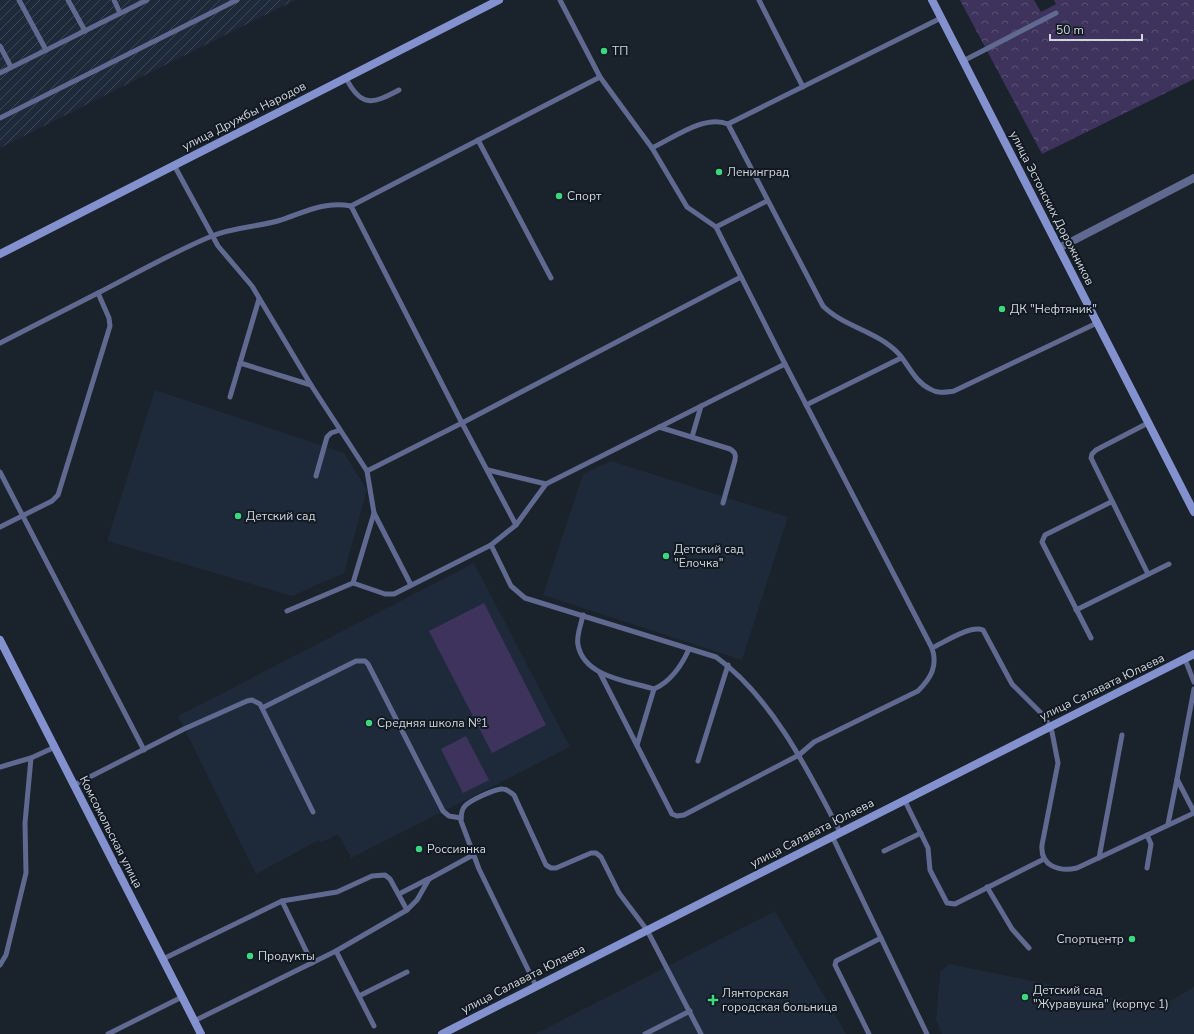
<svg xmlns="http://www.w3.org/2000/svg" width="1194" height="1034" viewBox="0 0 1194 1034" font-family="'Nunito Sans',sans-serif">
  <defs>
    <pattern id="industrial-furrows" width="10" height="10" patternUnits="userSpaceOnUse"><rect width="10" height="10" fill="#1e2a39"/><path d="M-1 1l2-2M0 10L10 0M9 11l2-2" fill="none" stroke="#3e4855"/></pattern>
    <pattern id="forest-crowns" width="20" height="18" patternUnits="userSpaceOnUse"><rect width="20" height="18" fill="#3e335d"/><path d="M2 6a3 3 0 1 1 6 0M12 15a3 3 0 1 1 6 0" fill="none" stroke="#595074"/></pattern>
  </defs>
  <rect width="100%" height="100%" fill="#1a222c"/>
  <g fill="#1e2a39">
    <path d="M155,390L344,453L367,490L344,573L292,596L107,541Z"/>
    <path d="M611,461L788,517L742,660L543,595L583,474Z"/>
    <path d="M474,563L570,747L351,858L338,834L321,843L319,840L256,874L178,716Z"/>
    <path d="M775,911L846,1034H535Z"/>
    <path d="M949,964L1160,1007L1194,987V1034H942L936,1020L940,972Z"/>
  </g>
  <path fill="url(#industrial-furrows)" d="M0,0H295L0,148Z"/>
  <path fill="url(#forest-crowns)" d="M960,0H1034L1041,12L1056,4L1054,0H1194V79L1042,154Z"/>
  <g fill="#3e335d">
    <path d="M484,603L546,725L492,753L429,631Z"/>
    <path d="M466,736L489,780L463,793L441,749Z"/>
  </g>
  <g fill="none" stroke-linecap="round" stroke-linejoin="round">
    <g stroke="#60698f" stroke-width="5">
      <path d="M19,0L46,50"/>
      <path d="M68,0L85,31"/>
      <path d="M114,0L120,13"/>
      <path d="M759,0L803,87"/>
      <path d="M0,46L11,67"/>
      <path d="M963,61L1056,13"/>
      <path d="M0,73L147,0"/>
      <path d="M600,77L652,148C673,138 705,114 728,124L823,306C844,327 877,331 898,353C909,365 914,381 930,389C938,394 946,392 954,391L1097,323"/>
      <path d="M346,78C361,108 373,104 399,90"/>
      <path d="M0,118L237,0"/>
      <path d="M728,124L941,18"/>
      <path d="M478,140L551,278"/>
      <path d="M174,165L218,246L252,286L311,385L367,471L462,423L351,206L600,77L560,0"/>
      <path d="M716,227L767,201"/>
      <path d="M0,343L98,293"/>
      <path d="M240,363L311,385"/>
      <path d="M230,397L259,299"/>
      <path d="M806,405L901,358"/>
      <path d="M659,427L730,449C735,452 736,454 735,460L723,503"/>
      <path d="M692,437L701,406"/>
      <path d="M488,470L546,484"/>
      <path d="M367,471L374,513L411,585"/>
      <path d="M0,472L144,750"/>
      <path d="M316,476L327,437L331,433L340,430"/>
      <path d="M516,525L462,423L741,277"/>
      <path d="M0,527L52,501L58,495L110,326L109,318L98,293C135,274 173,252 212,236C234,227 258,227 281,220C305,212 324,201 351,206"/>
      <path d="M491,545L511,586L525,598L716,657C772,697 809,772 840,832"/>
      <path d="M1148,574L1091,458L1092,454L1096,450L1148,423"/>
      <path d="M353,583L385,594H394L491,545L516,525L546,484L785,364"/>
      <path d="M1076,610L1169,564"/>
      <path d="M287,611L353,583L374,513"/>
      <path d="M583,615C581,625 576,636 578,645C584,677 628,681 654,689"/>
      <path d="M1091,638L1042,542L1045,535L1111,502"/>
      <path d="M932,648C945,642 970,625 983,630L1012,684L1045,717L1052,732L1058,763L1042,845C1040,866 1059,872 1077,868L1194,813"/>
      <path d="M1185,659L1194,682"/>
      <path d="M600,673L672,814L677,816L684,815L799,755L814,742L918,691C931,678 938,666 932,648L785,364L716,227L687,207L652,148"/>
      <path d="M1194,689L1177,779L1194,812"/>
      <path d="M262,708L356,661H365L368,664L443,811L449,816L461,818"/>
      <path d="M637,745L654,689C670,682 682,665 689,649"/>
      <path d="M698,761L728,665"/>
      <path d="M0,767L31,758L55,747"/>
      <path d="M74,785L184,729L247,701L252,700L260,704L313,812"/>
      <path d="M904,799L928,848L930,870L947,903L955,904L1044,859"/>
      <path d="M1168,824L1177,779"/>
      <path d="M832,836L927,1034"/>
      <path d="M884,851L921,833"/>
      <path d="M1099,858L1122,735"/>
      <path d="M1147,868L1151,844L1147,835"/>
      <path d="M987,887L1012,929L1029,948"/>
      <path d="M399,894L428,879"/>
      <path d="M282,901L337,892L372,876L385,875L390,879L407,910"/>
      <path d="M336,951L374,1026"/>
      <path d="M163,959L282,901L312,963"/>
      <path d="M0,965L6,955L26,873L25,823L31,758"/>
      <path d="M536,986L479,869L461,821C461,816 461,810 465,806C469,801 496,788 503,789C507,789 510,792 514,795L546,865L551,868H556L591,853H596L601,857L619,893L647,930L701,1034"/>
      <path d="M359,996L407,972"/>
      <path d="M194,1021L336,951L407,910L417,900L429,879L473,855"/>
      <path d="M108,1034L182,997"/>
      <path d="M645,1034L690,1011"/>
      <path d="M869,1034L835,965L836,961L881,938"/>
    </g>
    <path stroke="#60698f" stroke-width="8" d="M1059,248L1194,178"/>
    <g stroke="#8391cf" stroke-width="8">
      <path d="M932,0L1194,512"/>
      <path d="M0,254L499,0"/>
      <path d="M0,640L201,1034"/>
      <path d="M442,1034L1194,654"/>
    </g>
  </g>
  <g fill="#3dd77e" stroke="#111922" stroke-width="1.5">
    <circle cx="604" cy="51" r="4"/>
    <circle cx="719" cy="172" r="4"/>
    <circle cx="559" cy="196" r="4"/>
    <circle cx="1002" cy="309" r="4"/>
    <circle cx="238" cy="516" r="4"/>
    <circle cx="666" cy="556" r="4"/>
    <circle cx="369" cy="723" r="4"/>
    <circle cx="419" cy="849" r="4"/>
    <circle cx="1132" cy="939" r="4"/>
    <circle cx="250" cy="956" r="4"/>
    <circle cx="1025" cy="997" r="4"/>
    <path d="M711 994h4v4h4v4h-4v4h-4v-4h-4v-4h4z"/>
  </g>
  <g text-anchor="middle" stroke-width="4" stroke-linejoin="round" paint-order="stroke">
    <g font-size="12" fill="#d1d6dd" stroke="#111922" text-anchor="start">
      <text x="612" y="55">ТП</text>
      <text x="727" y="176">Ленинград</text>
      <text x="567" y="200">Спорт</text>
      <text x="1010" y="313">ДК "Нефтяник"</text>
      <text x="246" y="520">Детский сад</text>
      <text x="674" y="553">Детский сад<tspan x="674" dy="14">"Елочка"</tspan></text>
      <text x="377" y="727">Средняя школа №1</text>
      <text x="427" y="853">Россиянка</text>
      <text x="1124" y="943" text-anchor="end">Спортцентр</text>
      <text x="258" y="960">Продукты</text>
      <text x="1033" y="994">Детский сад<tspan x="1033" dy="14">"Журавушка" (корпус 1)</tspan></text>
      <text x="722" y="997">Лянторская<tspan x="722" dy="14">городская больница</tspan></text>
    </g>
    <g font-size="12" fill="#d1d6dd" stroke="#111922">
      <text transform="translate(244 116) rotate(-27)" y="4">улица Дружбы Народов</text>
      <text transform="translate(1052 208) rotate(63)" y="4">улица Эстонских Дорожников</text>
      <text transform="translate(1102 687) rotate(-26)" y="4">улица Салавата Юлаева</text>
      <text transform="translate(111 832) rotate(63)" y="4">Комсомольская улица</text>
      <text transform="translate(812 833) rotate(-27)" y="4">улица Салавата Юлаева</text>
      <text transform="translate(523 979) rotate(-27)" y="4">улица Салавата Юлаева</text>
    </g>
  </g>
  <path d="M1050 34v6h92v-6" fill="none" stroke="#d1d6dd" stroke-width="2"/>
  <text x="1056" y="34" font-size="12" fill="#d1d6dd" stroke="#111922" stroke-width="3" paint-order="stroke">50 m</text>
</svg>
